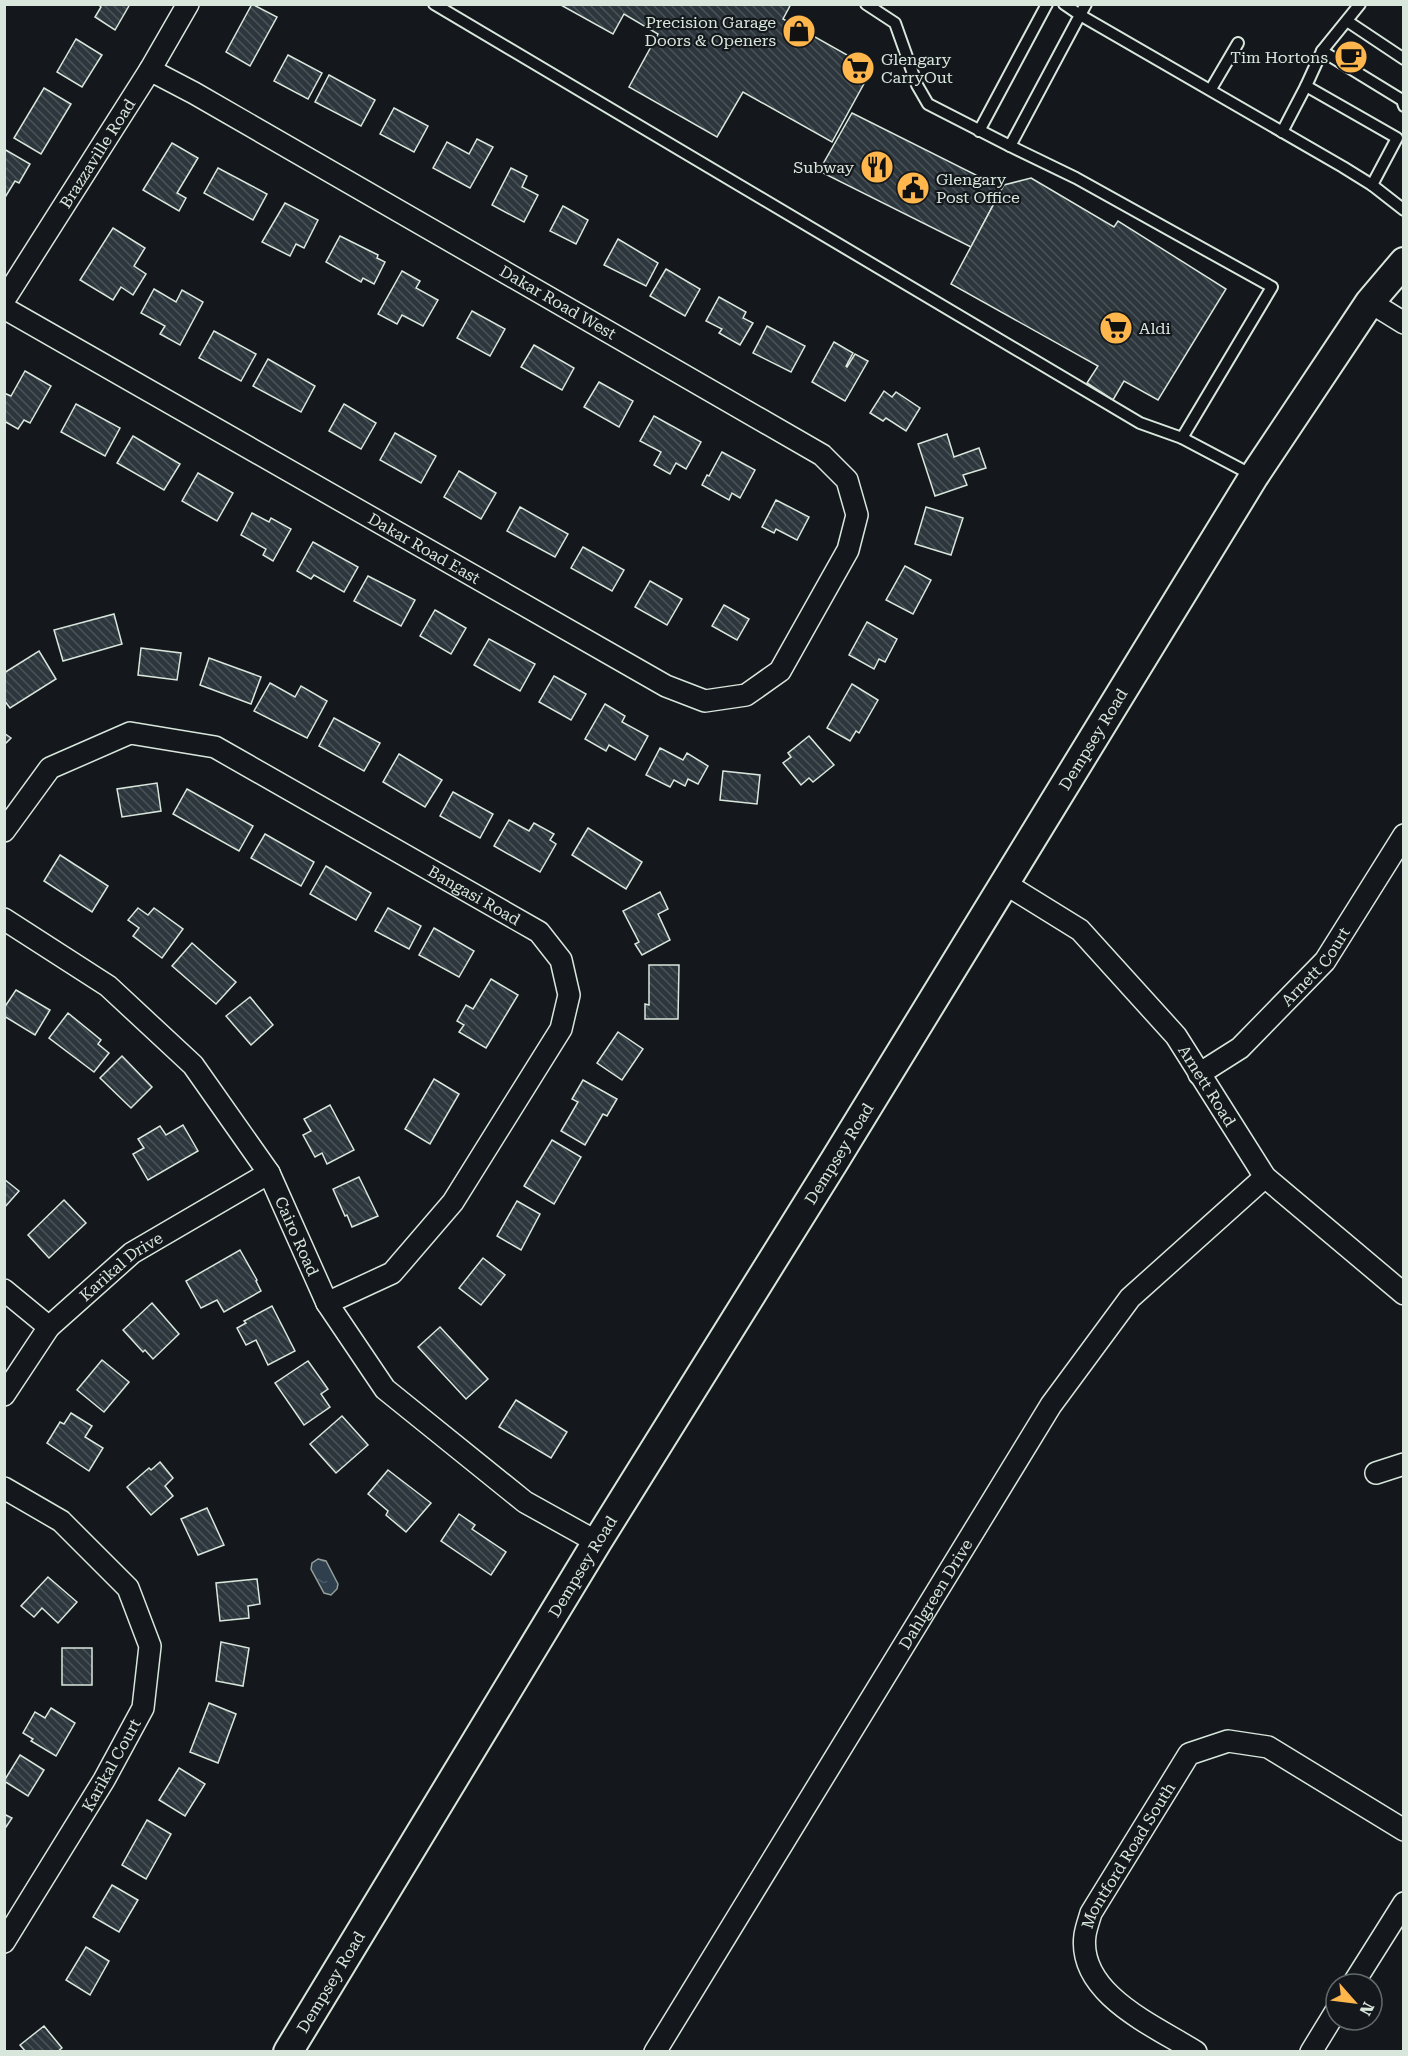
<svg xmlns="http://www.w3.org/2000/svg" width="1408" height="2056" viewBox="0 0 1408 2056" font-family="'Roboto Serif',serif">
  <defs>
    <pattern id="water-ripples" width="26" height="14" patternUnits="userSpaceOnUse" patternTransform="scale(1.5)"><rect width="26" height="14" fill="#2f3f4d"/><path d="M2 4q2-2 4 0t4 0M15 11q2-2 4 0t4 0" fill="none" stroke="#4c5b66"/></pattern>
    <pattern id="building-back-hatch" width="6" height="6" patternUnits="userSpaceOnUse" patternTransform="scale(1.5)"><rect width="6" height="6" fill="#2c363c"/><path d="M-1 5l2 2M0 0l6 6M5-1l2 2" fill="none" stroke="#4a5358"/></pattern>
  </defs>
  <rect width="100%" height="100%" fill="#14181c"/>
  <path fill="url(#water-ripples)" stroke="#939e99" stroke-width="1.5" d="M318,1559L326,1561L338,1584L337,1589L331,1595L324,1593L311,1569L312,1563Z"/>
  <g fill="url(#building-back-hatch)" stroke="#d8e6dc" stroke-width="1.5">
    <path d="M98,4H130L115,30L95,17L101,7Z"/>
    <path d="M252,4L277,17L250,66L226,52Z"/>
    <path d="M559,4H791L783,19L872,69L832,142L743,92L717,137L629,87L658,34L624,14L613,34Z"/>
    <path d="M76,39L102,55L82,87L57,72Z"/>
    <path d="M288,55L322,73L308,99L274,81Z"/>
    <path d="M329,75L375,100L361,126L315,102Z"/>
    <path d="M44,88L71,104L41,154L14,138Z"/>
    <path d="M394,108L428,126L414,152L380,134Z"/>
    <path d="M852,113L1002,188L971,247L819,171Z"/>
    <path d="M477,139L493,147L470,188L433,168L447,142L469,154Z"/>
    <path d="M172,143L198,158L177,193L186,198L179,211L143,190Z"/>
    <path d="M4,149L30,164L19,183L15,181L4,199Z"/>
    <path d="M218,168L267,194L253,220L204,193Z"/>
    <path d="M511,168L527,176L522,187L538,195L524,222L492,205Z"/>
    <path d="M1031,178L1114,227L1118,221L1226,289L1158,400L1124,381L1113,400L1087,383L1098,366L951,284L1004,185Z"/>
    <path d="M285,203L318,220L304,248L296,244L290,256L262,242Z"/>
    <path d="M563,206L588,220L576,244L550,231Z"/>
    <path d="M113,228L145,248L134,266L146,274L133,295L121,287L113,300L80,280Z"/>
    <path d="M340,236L378,255L377,258L385,262L374,284L363,278L361,282L326,262Z"/>
    <path d="M618,239L658,263L646,286L604,265Z"/>
    <path d="M666,269L700,289L685,316L650,296Z"/>
    <path d="M402,271L420,281L416,288L438,300L423,326L402,315L397,324L378,314Z"/>
    <path d="M154,289L176,302L182,290L203,302L180,345L160,334L165,326L141,313Z"/>
    <path d="M719,297L746,312L743,318L753,323L740,345L719,333L722,329L706,321Z"/>
    <path d="M472,311L505,329L490,356L457,338Z"/>
    <path d="M767,326L805,346L791,372L753,353Z"/>
    <path d="M214,331L256,354L241,381L199,358Z"/>
    <path d="M834,342L853,353L846,366L847,367L855,354L868,361L845,401L812,382Z"/>
    <path d="M534,345L574,368L562,390L521,367Z"/>
    <path d="M268,359L315,386L301,412L253,386Z"/>
    <path d="M25,371L51,386L30,423L24,420L18,429L4,421V393L11,396Z"/>
    <path d="M599,382L633,401L619,427L584,407Z"/>
    <path d="M884,391L892,397L896,392L920,408L906,431L886,418L883,421L870,413Z"/>
    <path d="M76,404L120,428L105,456L61,432Z"/>
    <path d="M344,404L376,423L361,449L329,431Z"/>
    <path d="M654,416L701,442L686,469L676,463L670,474L654,465L661,452L640,441Z"/>
    <path d="M395,433L436,456L421,483L380,460Z"/>
    <path d="M947,434L954,457L979,448L986,468L963,475L967,485L935,496L918,444Z"/>
    <path d="M133,436L180,464L164,490L117,463Z"/>
    <path d="M722,452L755,470L740,498L732,493L729,500L702,485L707,475L709,476Z"/>
    <path d="M459,471L496,493L481,519L444,497Z"/>
    <path d="M198,473L233,493L217,521L182,501Z"/>
    <path d="M776,500L809,517L797,540L776,529L774,533L762,527Z"/>
    <path d="M520,507L568,534L555,557L507,531Z"/>
    <path d="M926,507L963,518L951,555L915,544Z"/>
    <path d="M252,513L269,522L271,518L291,529L273,561L263,555L266,549L241,535Z"/>
    <path d="M313,542L358,567L344,592L314,575L311,579L297,571Z"/>
    <path d="M583,547L624,570L612,591L571,568Z"/>
    <path d="M905,566L931,580L913,614L886,600Z"/>
    <path d="M368,576L415,600L401,626L354,601Z"/>
    <path d="M650,581L682,599L667,625L635,607Z"/>
    <path d="M724,605L749,619L737,640L712,626Z"/>
    <path d="M435,610L466,628L451,654L420,636Z"/>
    <path d="M114,614L122,644L63,661L54,630Z"/>
    <path d="M867,622L897,639L885,662L879,659L874,669L849,655Z"/>
    <path d="M489,639L535,664L520,691L474,665Z"/>
    <path d="M141,648L181,653L177,680L138,675Z"/>
    <path d="M39,651L56,679L10,708L4,700V673Z"/>
    <path d="M209,658L261,677L251,704L200,685Z"/>
    <path d="M554,676L586,694L571,720L539,702Z"/>
    <path d="M270,683L295,697L301,686L327,701L307,738L254,711Z"/>
    <path d="M852,684L878,700L859,733L856,731L850,741L827,728Z"/>
    <path d="M605,704L625,716L622,722L648,736L635,760L609,745L606,751L585,739Z"/>
    <path d="M334,718L380,743L364,771L319,746Z"/>
    <path d="M4,733L11,738L4,745Z"/>
    <path d="M809,736L834,765L813,782L809,778L801,785L783,763L791,757L788,753Z"/>
    <path d="M660,748L683,760L687,753L708,766L698,784L688,779L685,786L674,780L670,787L646,775Z"/>
    <path d="M399,754L442,780L425,807L383,782Z"/>
    <path d="M723,771L760,775L757,804L720,800Z"/>
    <path d="M157,783L161,811L122,817L117,789Z"/>
    <path d="M187,789L253,826L239,851L173,814Z"/>
    <path d="M453,792L493,814L480,838L440,816Z"/>
    <path d="M509,820L529,831L534,823L554,834L550,840L556,844L540,872L494,846Z"/>
    <path d="M588,828L642,862L626,889L572,855Z"/>
    <path d="M265,834L314,862L301,886L251,858Z"/>
    <path d="M60,855L108,886L92,912L44,881Z"/>
    <path d="M326,866L371,893L356,920L310,894Z"/>
    <path d="M660,892L668,909L658,914L670,940L642,955L635,944L639,942L623,911Z"/>
    <path d="M138,908L148,915L154,908L183,929L162,958L133,936L139,928L128,920Z"/>
    <path d="M388,908L421,926L409,949L375,931Z"/>
    <path d="M434,928L474,951L459,977L419,955Z"/>
    <path d="M192,943L236,982L216,1004L172,966Z"/>
    <path d="M649,965H679L678,1019H645V1004L649,1005Z"/>
    <path d="M491,979L518,995L486,1048L459,1032L464,1025L457,1021L466,1005L473,1009Z"/>
    <path d="M16,990L50,1010L35,1035L4,1016V1008Z"/>
    <path d="M250,997L273,1025L251,1045L226,1016Z"/>
    <path d="M68,1013L101,1040L98,1044L109,1053L94,1072L49,1038Z"/>
    <path d="M618,1032L643,1049L622,1080L597,1063Z"/>
    <path d="M122,1056L152,1087L131,1108L100,1078Z"/>
    <path d="M434,1079L459,1094L430,1144L405,1129Z"/>
    <path d="M583,1080L617,1099L607,1116L603,1114L585,1145L561,1131L578,1102L572,1099Z"/>
    <path d="M330,1105L354,1150L327,1164L322,1153L315,1157L303,1135L311,1131L304,1119Z"/>
    <path d="M183,1125L198,1151L148,1180L133,1154L144,1148L138,1139L160,1126L166,1135Z"/>
    <path d="M552,1140L581,1157L554,1204L524,1186Z"/>
    <path d="M359,1177L378,1216L352,1227L347,1215L345,1216L333,1189Z"/>
    <path d="M4,1179L19,1191L4,1208Z"/>
    <path d="M64,1200L86,1223L49,1258L28,1235Z"/>
    <path d="M517,1201L540,1214L521,1250L497,1236Z"/>
    <path d="M240,1250L257,1280L256,1281L261,1291L224,1312L217,1300L201,1308L186,1281Z"/>
    <path d="M483,1258L505,1275L481,1305L459,1288Z"/>
    <path d="M152,1303L179,1334L153,1359L145,1350L143,1352L123,1330Z"/>
    <path d="M272,1306L295,1351L268,1365L256,1340L246,1345L237,1328L246,1323L244,1321Z"/>
    <path d="M440,1327L488,1379L466,1399L418,1347Z"/>
    <path d="M102,1360L129,1382L104,1412L77,1390Z"/>
    <path d="M308,1361L328,1389L321,1394L330,1407L304,1425L275,1383Z"/>
    <path d="M516,1400L567,1432L551,1458L499,1427Z"/>
    <path d="M71,1413L92,1426L85,1437L103,1448L89,1471L47,1443L60,1422L64,1424Z"/>
    <path d="M342,1416L368,1445L336,1473L310,1444Z"/>
    <path d="M160,1462L173,1478L165,1486L173,1496L151,1515L127,1487L149,1468L151,1470Z"/>
    <path d="M388,1470L431,1503L406,1532L386,1515L388,1511L368,1494Z"/>
    <path d="M207,1508L224,1545L198,1555L181,1519Z"/>
    <path d="M459,1514L475,1525L472,1529L506,1552L491,1575L441,1541Z"/>
    <path d="M48,1577L77,1602L58,1623L42,1608L34,1617L21,1606Z"/>
    <path d="M257,1579L260,1604L248,1606L249,1618L220,1621L216,1583Z"/>
    <path d="M221,1642L249,1648L243,1686L216,1681Z"/>
    <rect x="62" y="1648" width="30" height="37"/>
    <path d="M209,1703L236,1714L218,1763L190,1752Z"/>
    <path d="M51,1708L75,1723L56,1756L31,1741L33,1739L23,1733L35,1712L45,1718Z"/>
    <path d="M20,1755L44,1770L28,1796L4,1781Z"/>
    <path d="M179,1768L205,1784L185,1816L159,1800Z"/>
    <path d="M4,1814L12,1818L4,1830Z"/>
    <path d="M147,1820L171,1834L146,1879L122,1865Z"/>
    <path d="M112,1885L138,1900L119,1932L93,1917Z"/>
    <path d="M86,1947L109,1961L90,1995L66,1980Z"/>
    <path d="M44,2026L62,2048L57,2052H26L20,2045Z"/>
  </g>
  <g fill="none" stroke-linecap="round" stroke-linejoin="round">
    <defs>
      <g id="lane">
        <path d="M434,4L1140,423L1182,438L1272,287L1076,178L1010,146"/>
        <path d="M866,4L895,23L917,85L928,104L1010,146L1080,15L1064,4"/>
        <path d="M1086,4L1080,15L1343,167L1372,185L1404,210"/>
        <path d="M1360,4L1322,51L1306,86L1397,138L1372,185"/>
        <path d="M1347,21L1404,59"/>
        <path d="M1322,51L1402,100L1404,106"/>
        <path d="M1211,89L1238,43"/>
        <path d="M979,131L1047,4"/>
        <path d="M1282,132L1306,86"/>
        <path d="M1182,438L1254,476"/>
      </g>
      <g id="street">
        <path id="s1" d="M4,300L150,70L188,4"/>
        <path d="M1370,302L1404,323"/>
        <path id="s2" d="M4,308L666,686L705,701L746,695L780,671L848,550L857,515L847,480L822,455L194,93L150,70"/>
        <path id="s3" d="M4,831L50,768L130,733L215,747L539,932L561,960L569,995L561,1029L453,1202L392,1273L327,1303"/>
        <path id="s4" d="M1004,883L1080,930L1176,1036L1265,1177L1404,1294"/>
        <path id="s5" d="M4,919L108,986L193,1065L269,1173L327,1303L385,1389L525,1502L597,1542"/>
        <path id="s6" d="M1199,1074L1240,1048L1325,961L1404,835"/>
        <path d="M4,1290L49,1327"/>
        <path id="s7" d="M4,1395L49,1327L132,1253L269,1173"/>
        <path d="M1376,1473L1404,1464"/>
        <path d="M4,1488L61,1521L128,1588L150,1646L143,1708L104,1780L4,1942"/>
        <path d="M1353,1984L1404,1903"/>
        <path id="s8" d="M655,2052L1051,1405L1130,1298L1265,1177"/>
        <path id="s9" d="M1196,2052C1155,2026 1077,1994 1085,1935C1086,1928 1089,1920 1091,1913L1189,1754L1228,1741L1268,1747L1404,1830"/>
        <path d="M1311,2052L1336,2011"/>
      </g>
      <g id="secondary">
        <path id="s10" d="M288,2052L597,1542L835,1160L1254,476L1370,302L1404,262"/>
      </g>
    </defs>
    <use href="#lane" stroke="#d8e6dc" stroke-width="14"/>
    <use href="#street" stroke="#d8e6dc" stroke-width="24"/>
    <use href="#secondary" stroke="#d8e6dc" stroke-width="32"/>
    <use href="#lane" stroke="#14181c" stroke-width="10"/>
    <use href="#street" stroke="#14181c" stroke-width="21"/>
    <use href="#secondary" stroke="#14181c" stroke-width="28"/>
  </g>
  <defs>
    <symbol id="shop-disc" viewBox="-11 -11 22 22"><circle r="9.5" fill="#ffb74d" stroke="#14181c"/><path d="M-5-2.5h2.3a2.7 3.5 0 0 1 5.4 0H5L5.5 6h-11ZM-1.5-2.5h3a1.5 2.3 0 0 0-3 0Z" fill="#111"/></symbol>
    <symbol id="cafe-disc" viewBox="-11 -11 22 22"><circle r="9.5" fill="#ffb74d" stroke="#14181c"/><path d="M-5.5-4.5H6V0H3Q3 3.5 0 3.5H-2.5Q-5.5 3.5-5.5 0ZM3-3.2v2h1.7v-2ZM-6 4.5H4V6H-6Z" fill="#111"/></symbol>
    <symbol id="supermarket-disc" viewBox="-11 -11 22 22"><circle r="9.5" fill="#ffb74d" stroke="#14181c"/><path d="M-6-5.5h2.5l.6 2H6L4.5 2H-2.5L-4.4-4H-6ZM-1.5 3.2a1.3 1.3 0 1 0 .1 0ZM3 3.2a1.3 1.3 0 1 0 .1 0Z" fill="#111"/></symbol>
    <symbol id="restaurant-disc" viewBox="-11 -11 22 22"><circle r="9.5" fill="#ffb74d" stroke="#14181c"/><path d="M-5-6h1v4h1v-4h1v4h1v-4h1v5L-1.5 .5V6h-2V.5L-5-1ZM5-6V6H3V1.5H1.5Q1.5-4 5-6Z" fill="#111"/></symbol>
    <symbol id="civic-disc" viewBox="-11 -11 22 22"><circle r="9.5" fill="#ffb74d" stroke="#14181c"/><path d="M-.6-6.5H3V-4.5H.6V-3L4-1V1h2V6H-6V1h2V-1L-.6-3ZM-1.2 2.5V6h2.4V2.5Z" fill="#111"/></symbol>
  </defs>
  <g fill-rule="evenodd">
    <use href="#shop-disc" x="780" y="12" width="38" height="38"/>
    <use href="#cafe-disc" x="1332" y="38" width="38" height="38"/>
    <use href="#supermarket-disc" x="839" y="49" width="38" height="38"/>
    <use href="#restaurant-disc" x="858" y="148" width="38" height="38"/>
    <use href="#civic-disc" x="894" y="169" width="38" height="38"/>
    <use href="#supermarket-disc" x="1097" y="309" width="38" height="38"/>
  </g>
  <g text-anchor="middle" stroke-width="4.5" stroke-linejoin="round" paint-order="stroke">
    <g font-size="16" fill="#d8e6dc" stroke="#14181c" text-anchor="end">
      <text x="776" y="28">Precision Garage<tspan x="776" dy="18">Doors &amp; Openers</tspan></text>
      <text x="1328" y="63">Tim Hortons</text>
      <text x="881" y="65" text-anchor="start">Glengary<tspan x="881" dy="18">CarryOut</tspan></text>
      <text x="854" y="173">Subway</text>
      <text x="936" y="185" text-anchor="start">Glengary<tspan x="936" dy="18">Post Office</tspan></text>
      <text x="1139" y="334" text-anchor="start">Aldi</text>
    </g>
    <g font-size="16" fill="#d8e6dc" stroke="#14181c">
      <text dy="6" stroke="none"><textPath href="#s1" startOffset="174">Brazzaville Road</textPath></text>
      <text transform="translate(558 302) rotate(30)" y="6">Dakar Road West</text>
      <text dy="6" stroke="none"><textPath href="#s2" startOffset="484">Dakar Road East</textPath></text>
      <text dy="6" stroke="none"><textPath href="#s10" startOffset="1540">Dempsey Road</textPath></text>
      <text dy="6" stroke="none"><textPath href="#s3" startOffset="550">Bangasi Road</textPath></text>
      <text dy="6" stroke="none"><textPath href="#s6" startOffset="160">Arnett Court</textPath></text>
      <text dy="6" stroke="none"><textPath href="#s4" startOffset="291">Arnett Road</textPath></text>
      <text dy="6" stroke="none"><textPath href="#s10" startOffset="1054">Dempsey Road</textPath></text>
      <text dy="6" stroke="none"><textPath href="#s5" startOffset="441">Cairo Road</textPath></text>
      <text dy="6" stroke="none"><textPath href="#s7" startOffset="176">Karikal Drive</textPath></text>
      <text dy="6" stroke="none"><textPath href="#s10" startOffset="568">Dempsey Road</textPath></text>
      <text dy="6" stroke="none"><textPath href="#s8" startOffset="537">Dahlgreen Drive</textPath></text>
      <text transform="translate(111 1765) rotate(-61)" y="6">Karikal Court</text>
      <text dy="6" stroke="none"><textPath href="#s9" startOffset="262">Montford Road South</textPath></text>
      <text dy="6" stroke="none"><textPath href="#s10" startOffset="82">Dempsey Road</textPath></text>
    </g>
  </g>
  <rect width="1408" height="2056" fill="none" stroke="#d8e6dc" stroke-width="12"/>
  <g transform="translate(1354 2002) rotate(118)"><circle r="28" fill="#14181c" stroke="#626a69" stroke-width="1.5"/>
  <path d="M0-4.5L10 22L0 15L-10 22Z" fill="#ffb74d"/>
  <text y="-9" font-size="16" font-weight="bold" text-anchor="middle" fill="#d8e6dc">N</text>
  </g>
</svg>
